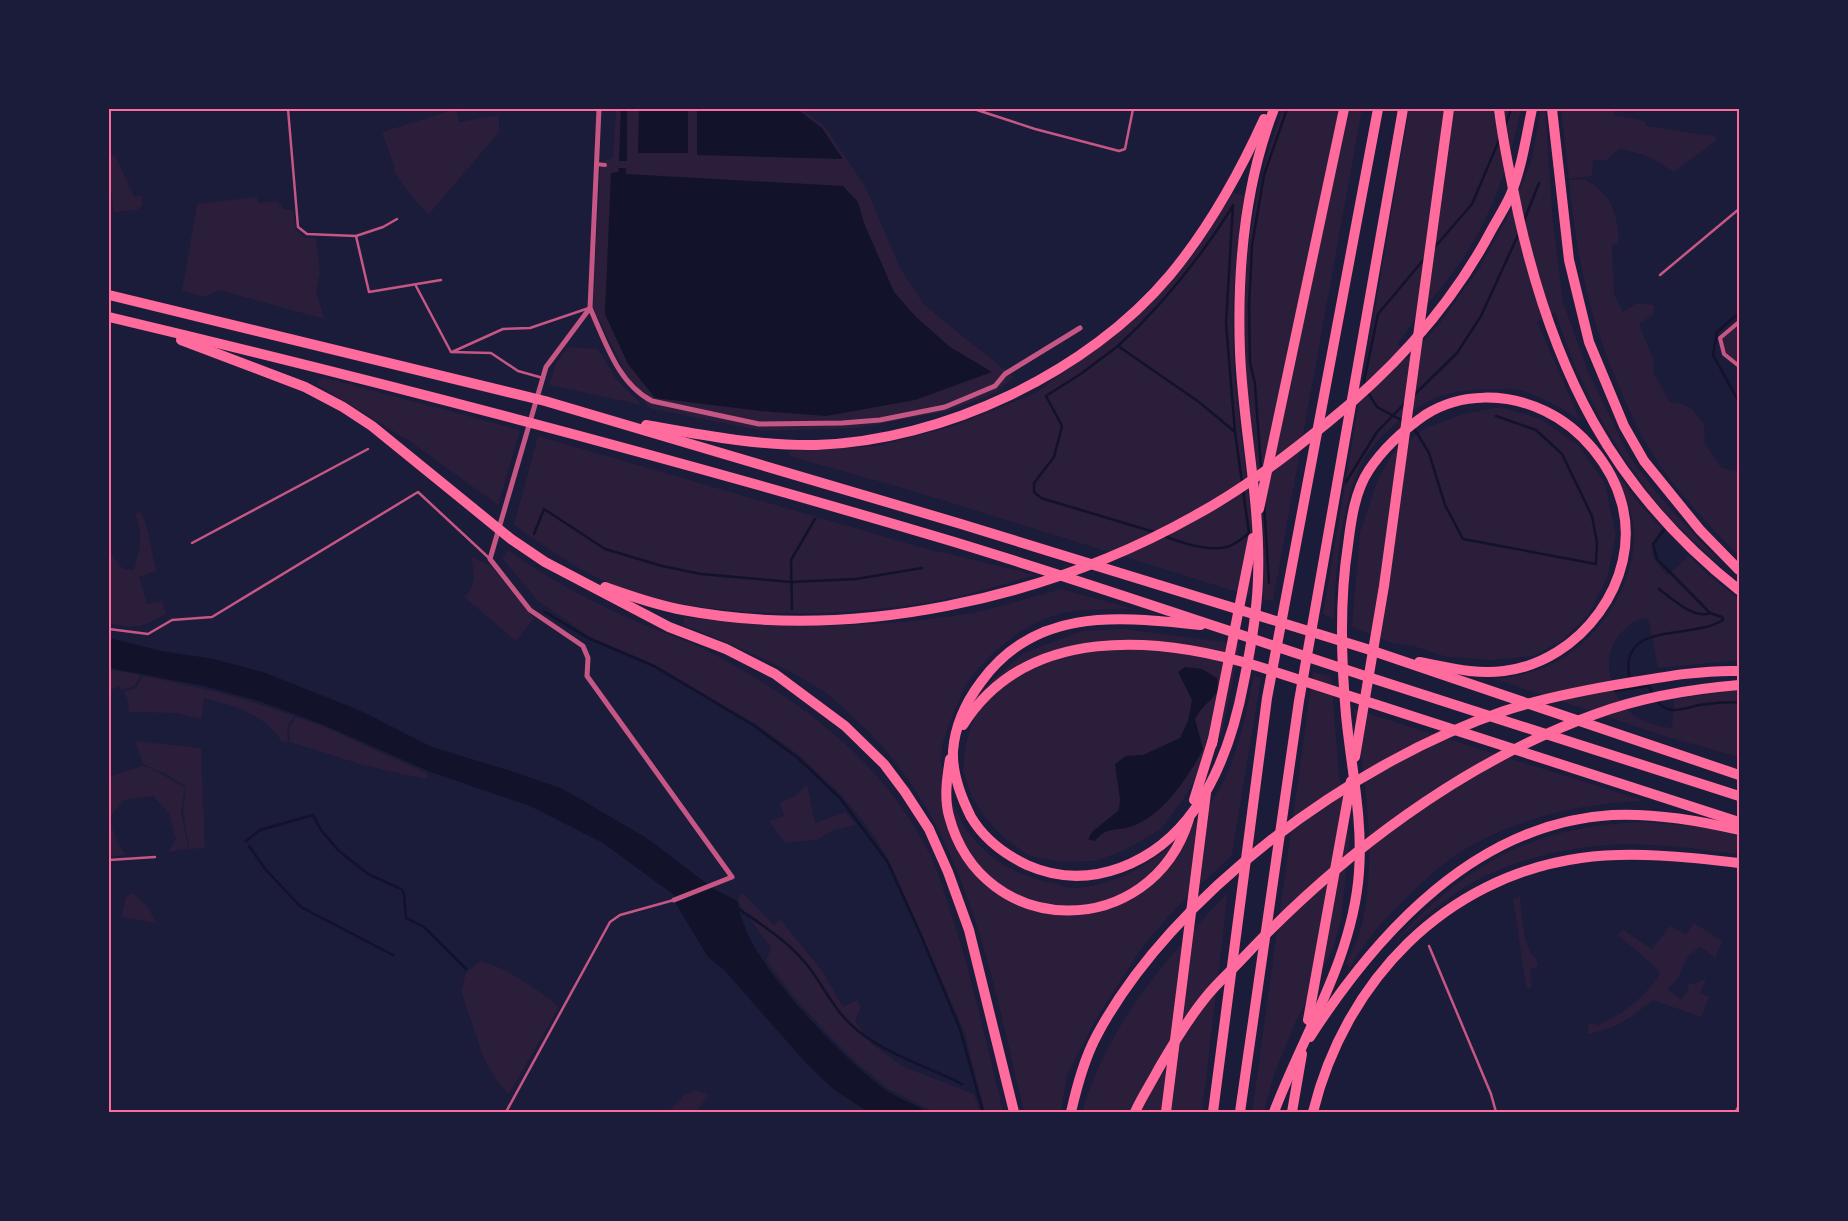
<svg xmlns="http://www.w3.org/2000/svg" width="1848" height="1221" viewBox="0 0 1848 1221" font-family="Raleway,sans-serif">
  <rect width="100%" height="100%" fill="#1b1b3a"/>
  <g fill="#2a1e3b">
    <path d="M456,109L459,122L499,115V132L429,214L412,197L393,170L395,168L382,132Z"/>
    <path d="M616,109H801L825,127L865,186L900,268L923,303L940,318L1014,377L995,393L948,411L858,428L763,431L649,408L627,376L593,308L600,168L604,161L613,158Z"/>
    <path d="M1283,109H1362L1273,601L1263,599C1263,579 1265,559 1264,539C1261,479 1248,421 1245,362C1240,276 1252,189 1283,109Z"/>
    <path d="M1409,109H1521C1509,164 1492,218 1459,264C1440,292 1415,315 1398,344L1407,359L1440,323L1480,267L1505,222L1531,162L1541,109H1545L1553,223L1563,302L1588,371L1629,456L1660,497L1723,566C1657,517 1612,447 1578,373C1569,353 1563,332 1555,312L1537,322L1580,420C1561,408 1541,396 1519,390C1512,388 1503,389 1496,389C1480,389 1462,390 1447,394C1415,403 1372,439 1359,469C1339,516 1336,569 1334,619L1323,614Z"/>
    <path d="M1561,109H1613V115L1645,121L1646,126L1714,136L1717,140L1674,172L1650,157L1620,148L1606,160H1593L1592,176L1569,179Z"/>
    <path d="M115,155L134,197L141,195L143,205L137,210L114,212L109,178V158Z"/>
    <path d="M1585,179C1614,198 1616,210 1619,243L1612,245L1614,294L1623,312L1637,303L1654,305L1653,315L1639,324L1653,359L1654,374L1670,402L1682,404L1692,409L1704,424L1705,444L1721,468L1739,471V556C1706,522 1671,486 1647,445C1638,431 1632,415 1625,400C1591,326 1577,261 1569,180Z"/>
    <path d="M1233,193L1244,195L1237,249L1233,308L1234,373L1252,524L1250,596L913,491L789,456L790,451L877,446L951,427L1034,394L1112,338L1163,291L1196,251Z"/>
    <path d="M257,197L258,203L277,201L284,209L293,210L296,230L306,238H316L320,273L316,290L324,319L219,290L204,297L182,291L197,204Z"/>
    <path d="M1739,318V369L1722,355L1717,337Z"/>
    <path d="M568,347L598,349L616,379L642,405L549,385L556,364Z"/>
    <path d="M322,377L520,430L498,505L411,442L316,384Z"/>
    <path d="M1501,407L1541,419L1578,445L1604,482L1616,534L1607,578L1589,614L1563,640L1533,656L1492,660L1447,657L1413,646L1392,643L1352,627L1360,532L1378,479L1392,454L1425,428L1467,413Z"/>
    <path d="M538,436L920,547L1036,575C1009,582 983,591 956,597C860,618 714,622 622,588C582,574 549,549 514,525Z"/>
    <path d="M1612,466L1636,500L1662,529C1647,549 1650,558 1668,575L1689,556L1707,574L1739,599V660L1658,668L1648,618C1636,619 1631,623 1622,632C1599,655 1609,694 1632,714C1643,723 1659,726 1672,728L1674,699L1739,690V757L1671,738L1495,679C1510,677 1528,674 1543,668C1594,648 1635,589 1634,534C1634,511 1621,486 1612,466Z"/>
    <path d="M141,512C150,531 151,550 156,571L139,577L147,604L162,601L166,614C143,627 134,630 109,623V552L123,569L134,570C140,549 144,534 135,513Z"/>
    <path d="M508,550C545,577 584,598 626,617C653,630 682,638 708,651C792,695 872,752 920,836C934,859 942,885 950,910C972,976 987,1045 1003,1112H985L964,1031L889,860L869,829L842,796L800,756L754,723L655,665L590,637L538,601L502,558Z"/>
    <path d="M471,557L490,565L534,618L516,641L464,597C477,583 475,576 471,557Z"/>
    <path d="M1062,589L1133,609C1110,610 1085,608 1063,613C1026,621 978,659 962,693C954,713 943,734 941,756C939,771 958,819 968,832C990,861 1016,875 1052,883C1059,884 1067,888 1074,888C1130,886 1184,842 1214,798C1237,763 1245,717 1254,676L1261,678L1232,855L1177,907L1143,946L1096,1019L1067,1075L1061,1112H1024C991,974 966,819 855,719C845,710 835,699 823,691C780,663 732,645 683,625L684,617C774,627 856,629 946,617C986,612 1024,599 1062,589Z"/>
    <path d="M1123,629L1240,644L1222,733L1184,798L1160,830L1125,850L1096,861L1061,862L1030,856L1007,840L986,819L972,797L963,771L965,746L972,724L991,681L1024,653L1082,631Z"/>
    <path d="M109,670H112L141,675L134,686L122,690L119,686L109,692Z"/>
    <path d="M1313,672L1331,676L1339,774L1350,838L1341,919L1333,949L1295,1023L1274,1075L1264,1112H1252Z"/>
    <path d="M143,676C195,686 245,698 294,716L287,727L288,742L281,741C265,714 232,705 204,698L201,719L177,713L129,712L127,698L124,692L136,688Z"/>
    <path d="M1354,709L1645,801C1583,803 1519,817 1466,849C1444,861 1425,880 1407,897C1384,919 1365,940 1350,968L1346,963C1351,952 1358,940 1361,928C1378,856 1365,781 1354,709Z"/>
    <path d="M296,717L325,727L426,773L428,777L425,779L363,765L290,742L289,727Z"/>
    <path d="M135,741L201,748L205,848L189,849L183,811L186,787L170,776L143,764Z"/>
    <path d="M142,766L151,768L185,788L181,811L188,849L168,852L176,839L169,813L153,796L124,800L109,818L117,842L126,855L109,857V777Z"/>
    <path d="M807,785L815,823L845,812L856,825L833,830L817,840L785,843L769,821L784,816L780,803L796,795Z"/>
    <path d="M1645,822L1703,827L1739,836V854C1696,849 1650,842 1606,845C1556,849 1501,863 1459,891C1434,907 1412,927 1391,946C1464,864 1534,825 1645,822Z"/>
    <path d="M1228,892L1202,1112H1082C1107,1025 1167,958 1228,892Z"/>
    <path d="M133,893L148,907L156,923L121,917L127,895Z"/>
    <path d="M742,893L774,925L780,919L823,972L843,1007L857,1000L861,1007L855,1021L872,1044L904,1067L974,1094L980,1112H934L887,1088L859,1065L824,1030L793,996L766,960L771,948L741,907L738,898Z"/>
    <path d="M1520,897C1522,911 1523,951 1536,958L1538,966L1530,970L1532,986L1529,990L1526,985L1513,899Z"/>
    <path d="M1694,923L1722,941L1715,958L1701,947C1688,954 1685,960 1680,974C1678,979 1671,985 1668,990L1681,1000L1689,989L1687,983L1694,984L1706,979L1700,993L1709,997L1701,1017L1653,1000C1631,1018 1615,1030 1587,1034L1589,1024L1594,1023L1597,1026C1624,1013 1643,999 1660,974L1654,966L1617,934L1623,930L1652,949L1670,926L1686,934Z"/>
    <path d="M480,961C507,967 538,990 559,1007L509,1094L498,1083L484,1059L461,991L466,973Z"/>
    <path d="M695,1090L706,1093L708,1096L696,1112L669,1111L684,1095Z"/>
  </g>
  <g fill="#12122b">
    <path d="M621,109H627V161H619Z"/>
    <path d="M688,109V153H638L639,110Z"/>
    <path d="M697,109H797L822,128L843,159L697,155Z"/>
    <path d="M619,168H626V174L843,186L858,202L864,223L894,292L916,317L950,347L992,372L915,400L826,416L761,411L655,398L628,364L605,314L611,173L618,172Z"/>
    <path d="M109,638L162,651L213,659L263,672L361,711L432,747L511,771L563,789L648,839L714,889L737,901C739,910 741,919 745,927C763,976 842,1057 884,1089C897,1098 914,1104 928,1112H868L832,1088L807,1064L724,970L708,957L676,904L674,895L603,843L530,806L428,771L324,725L259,701L204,686L109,668Z"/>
    <path d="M1185,667L1202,669L1217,678L1218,691C1210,702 1202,706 1195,719L1203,749C1187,779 1165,813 1133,826C1116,832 1108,825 1095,841L1088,839L1092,832L1119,810L1120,799L1115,764L1126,756L1143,755L1180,738L1188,721L1192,700L1178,672Z"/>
  </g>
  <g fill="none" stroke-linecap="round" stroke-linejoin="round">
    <g stroke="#12122b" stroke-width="2.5">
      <path d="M1505,126L1511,109"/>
      <path d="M1524,221L1539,183"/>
      <path d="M1434,248L1472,204L1500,138"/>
      <path d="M1739,313L1717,332L1713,355L1739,402"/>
      <path d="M1118,346C1164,304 1200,258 1233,206"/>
      <path d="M1365,385L1364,381L1378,314L1425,258"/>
      <path d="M1367,391L1377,407L1403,421"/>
      <path d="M1413,396L1457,353L1481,316L1519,233"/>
      <path d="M1415,430L1429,453L1445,505L1463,539L1596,564L1597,543L1592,516L1562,454L1536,430L1496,416"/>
      <path d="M1235,432L1242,482"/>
      <path d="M1261,469L1255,384L1250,362L1249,306L1252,245L1264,175L1287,109"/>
      <path d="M1346,482L1377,432L1405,403"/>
      <path d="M1264,504L1269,583"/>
      <path d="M1154,532L1041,498L1034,492V483L1054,457L1062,426L1046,396L1082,373L1118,346L1199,402L1235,432L1226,323L1233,205"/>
      <path d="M534,534L544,509L605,549L662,566L701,574L791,582L856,579L922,568"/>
      <path d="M1162,535C1178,542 1203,550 1221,548C1231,548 1242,539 1249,533L1243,490"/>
      <path d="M1659,589C1671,598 1694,620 1710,613L1657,559L1653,544L1664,530"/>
      <path d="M792,609L791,560L815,519"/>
      <path d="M545,612L588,638L654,666L753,725L798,758L840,798L887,861L920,933L960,1029L983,1112"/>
      <path d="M1630,680C1616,619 1691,641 1723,620L1722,617L1710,613"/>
      <path d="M1632,688L1649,686L1653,695"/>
      <path d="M1615,691L1632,688L1631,685"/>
      <path d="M1656,700C1668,716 1682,709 1699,705C1712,703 1726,702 1739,702"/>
      <path d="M246,841L260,830L313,815L321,830L338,850L368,874L401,889L404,893L406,918L424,927L466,969"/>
      <path d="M249,846L266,870L301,907L393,955"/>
      <path d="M739,909C765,927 792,944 811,970C826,991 837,1014 857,1030C884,1053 930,1068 962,1084"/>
    </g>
    <g stroke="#c65784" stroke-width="2.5">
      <path d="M288,109L298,227L307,234L356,236L383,227L397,219"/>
      <path d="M974,109L1035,129L1119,151L1125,149L1133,109"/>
      <path d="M356,236L369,292L441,280"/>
      <path d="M1660,275L1739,209"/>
      <path d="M416,286L451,352L491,353L518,371L543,378"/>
      <path d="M452,352L503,329L530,328L589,308"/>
      <path d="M192,543L368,449"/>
      <path d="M109,629L148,634L172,620L212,617L418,492L489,558"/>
      <path d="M109,860L155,857"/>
      <path d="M1429,946L1491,1094L1496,1112"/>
      <path d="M506,1112L610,922L620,915L674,900"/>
    </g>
    <g stroke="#c65784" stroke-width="4">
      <path d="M596,164L605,165"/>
      <path d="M1739,322L1720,338L1724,354L1739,366"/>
    </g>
    <g stroke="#c65784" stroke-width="5">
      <path d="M599,109L590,308L546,367L490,559L530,610L583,646L588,658L587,676L732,877L674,900"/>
      <path d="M590,308C605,341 618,384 652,401L759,424L842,423L880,420L945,407L995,386L1005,374L1080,328"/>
      <path d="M1737,1112L1739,1108"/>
    </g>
    <g stroke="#ff6b9d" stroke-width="10">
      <path d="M1499,109C1503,144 1511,178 1518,213C1553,370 1611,489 1739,590"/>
      <path d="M1552,109L1569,260L1589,342L1624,426L1644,461L1700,530L1739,570"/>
      <path d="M109,295L545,401L961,524L1367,649L1739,775"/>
      <path d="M109,317C391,384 673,458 951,541C1090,583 1227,631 1365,676C1490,717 1615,755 1739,796"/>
      <path d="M181,340L305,387L343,407L372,426L511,539L545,562L669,627L726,649L775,674L845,726L884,764L905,792L929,829L948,872L969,930L1014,1112"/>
      <path d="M646,425C702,435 758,446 816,445C943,441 1088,373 1170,275C1209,228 1239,174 1264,119"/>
      <path d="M1259,509L1344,109"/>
      <path d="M605,587C630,596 656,605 683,610C851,642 1046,599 1194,516C1242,490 1285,457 1327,423C1394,369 1452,305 1492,229C1498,218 1506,206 1511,194C1522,167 1526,137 1532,109"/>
      <path d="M1201,625C1119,617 1036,606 981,682C966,702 955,725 953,751C952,774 961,797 971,817C984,839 1004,854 1027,865C1090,893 1157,863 1195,809C1221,772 1236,724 1244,681C1251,647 1257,613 1258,579C1261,503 1243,428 1240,352C1237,270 1244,186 1274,109"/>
      <path d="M963,725C1027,624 1158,636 1257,666L1739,822"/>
      <path d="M1212,744L1253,538"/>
      <path d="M1355,757L1384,586L1449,109"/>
      <path d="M950,759C947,777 944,798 949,816C982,941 1151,942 1189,819"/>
      <path d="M1194,800L1213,739"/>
      <path d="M1308,1020L1351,781"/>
      <path d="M1310,1037C1379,930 1477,823 1612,815C1656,813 1697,820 1739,830"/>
      <path d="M1071,1112C1077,1086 1084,1059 1097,1035C1172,894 1353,762 1504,711C1546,697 1590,689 1633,682C1668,676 1704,670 1739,671"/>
      <path d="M1135,1112C1142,1097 1151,1083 1159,1068C1173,1044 1188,1019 1206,997C1217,983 1231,971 1243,958C1340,855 1462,762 1596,714C1642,697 1691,689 1739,685"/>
      <path d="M1166,1112L1206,793"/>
      <path d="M1213,1112L1267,698L1378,109"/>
      <path d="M1240,1112L1299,701L1403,109"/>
      <path d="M1274,1112C1304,1033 1353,958 1359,872C1363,819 1351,767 1346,715C1341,659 1339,602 1348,545C1351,520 1355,491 1369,470C1383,449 1405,429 1425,415C1461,392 1508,393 1545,411C1581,428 1612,465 1622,504C1642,580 1580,662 1504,671C1475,675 1447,667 1419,662"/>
      <path d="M1292,1112L1302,1054"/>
      <path d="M1313,1112C1345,982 1444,877 1581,858C1632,851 1688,857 1739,863"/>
    </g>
  </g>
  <rect width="1848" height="1221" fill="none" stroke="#1b1b3a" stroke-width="220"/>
  <rect x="110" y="110" width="1628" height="1001" fill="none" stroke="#ff6b9d" stroke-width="2"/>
</svg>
